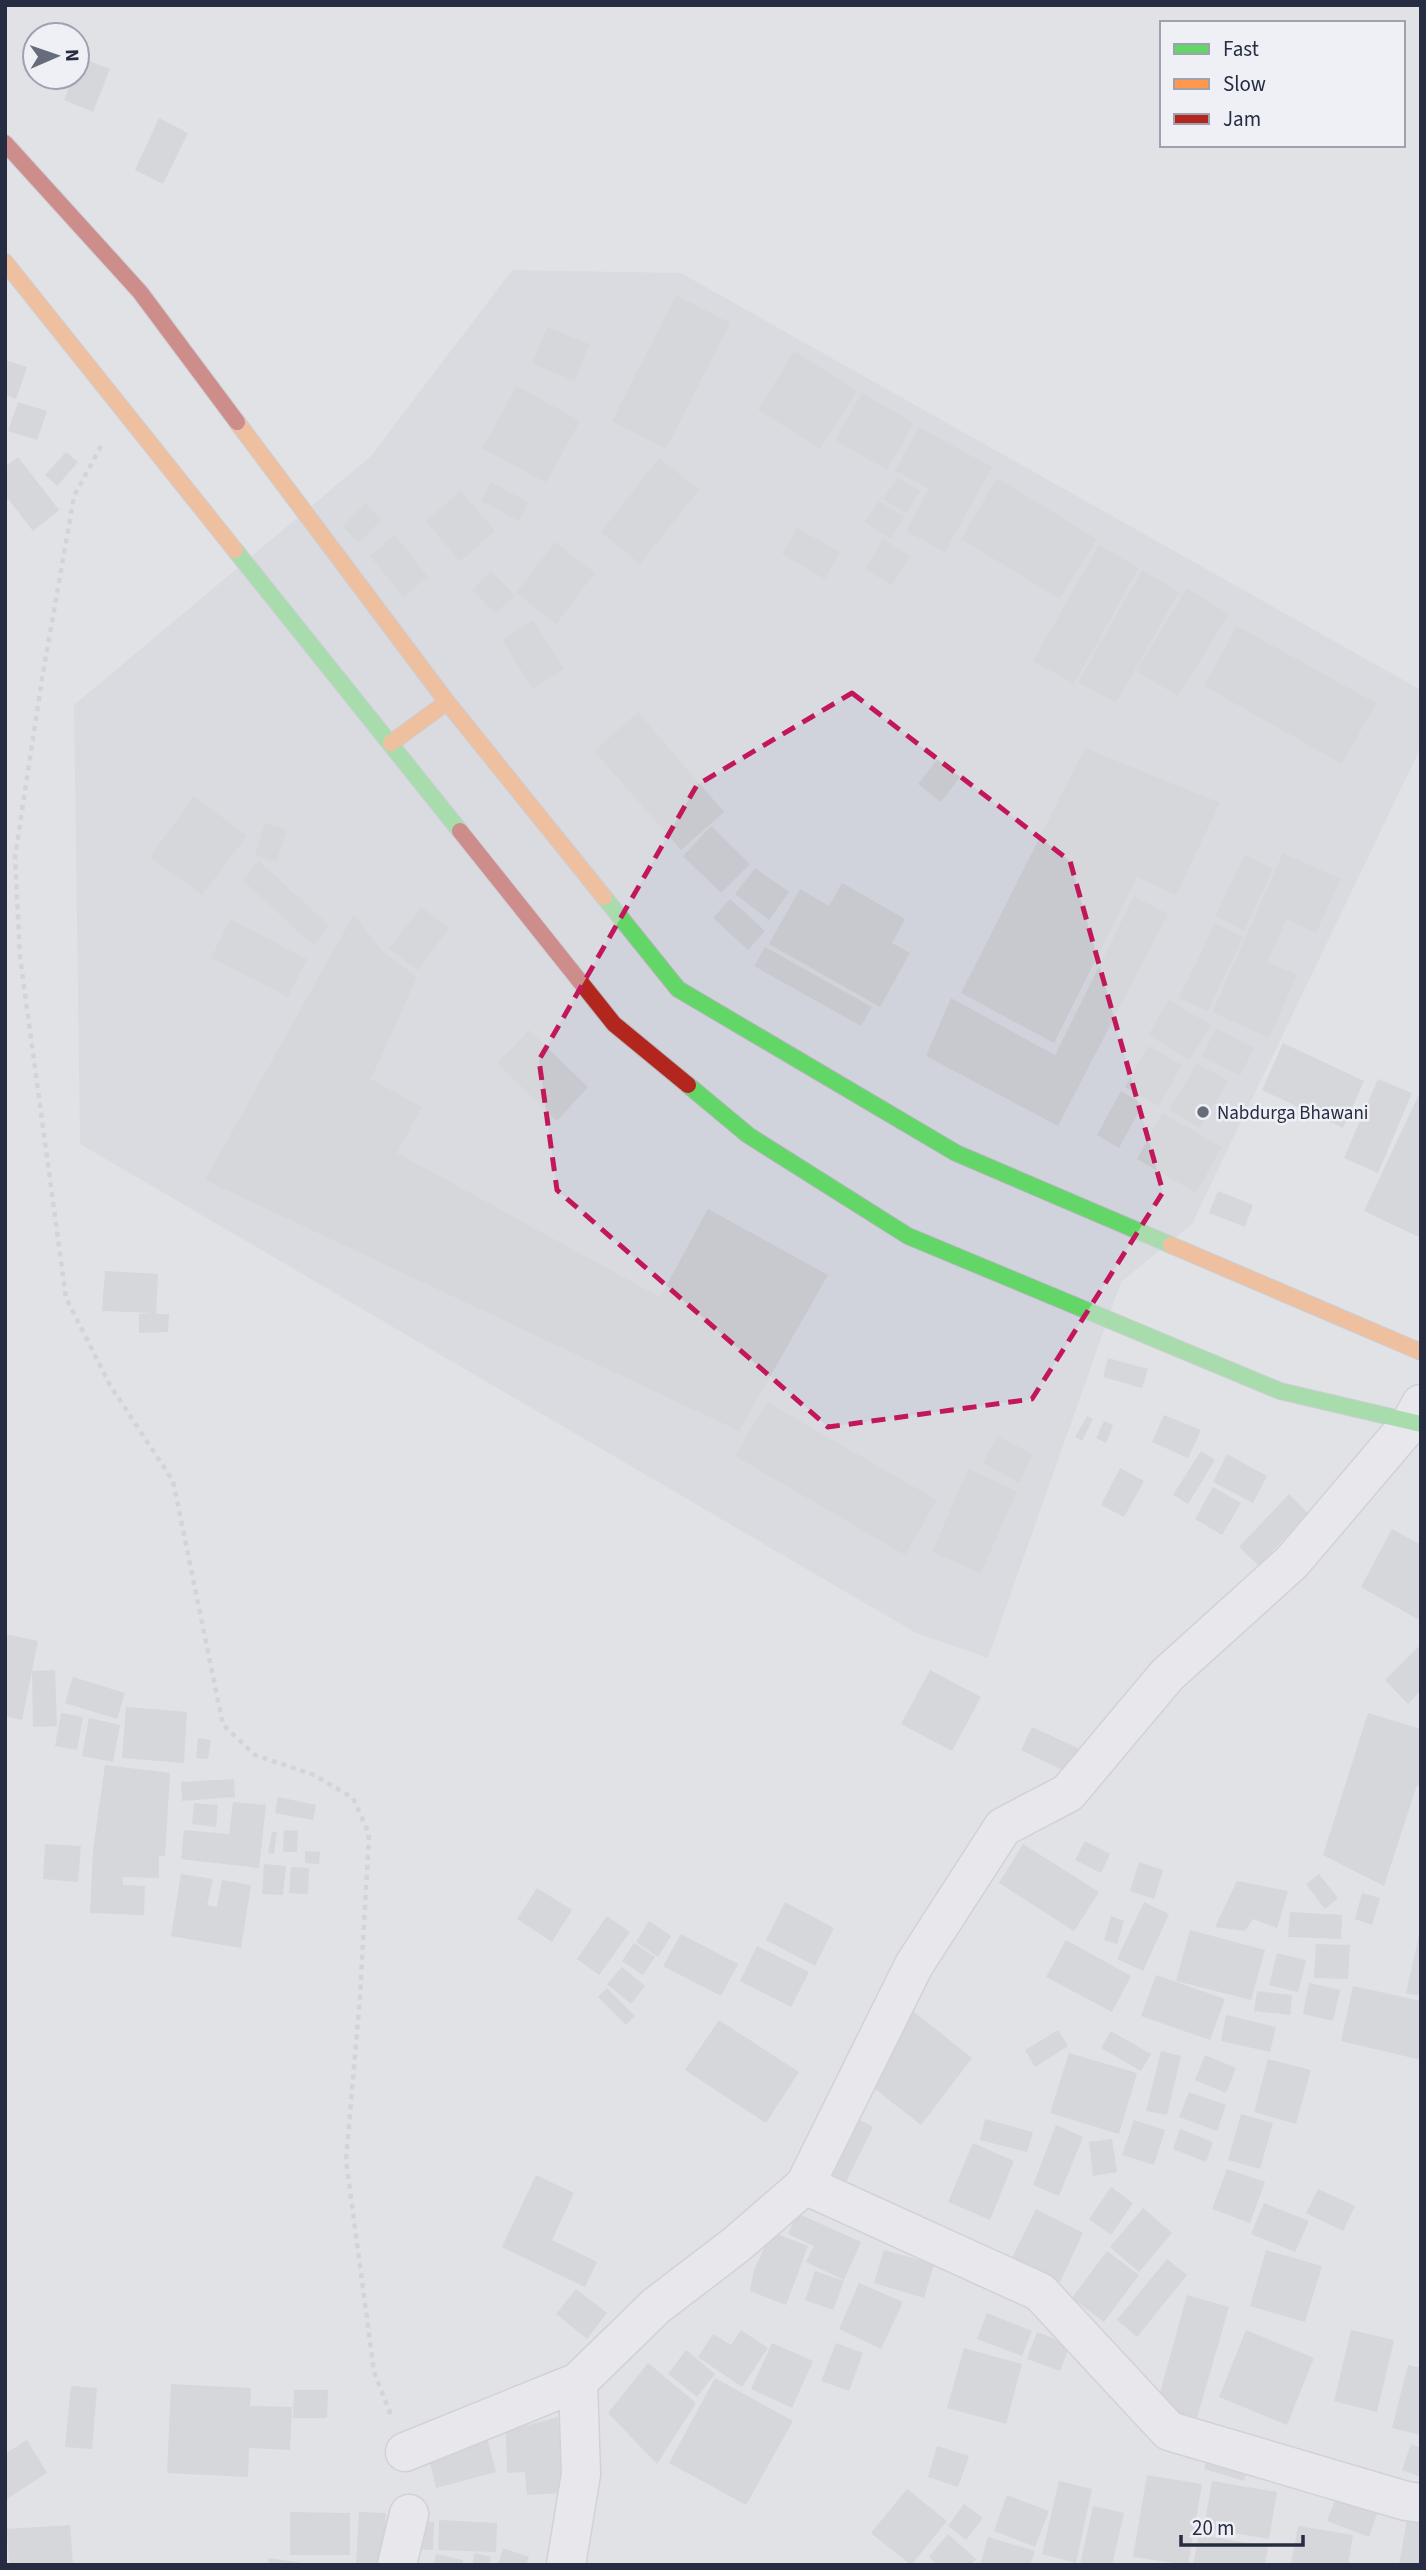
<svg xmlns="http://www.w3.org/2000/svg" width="1426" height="2570" viewBox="0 0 1426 2570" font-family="'Source Sans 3',sans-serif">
  <rect width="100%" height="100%" fill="#e1e2e6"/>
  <path fill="#d1d3dc" d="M512,270L681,273L1421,690V747L1192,1224L1121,1282L988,1658L916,1633L80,1144L74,705L371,456Z"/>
  <g fill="#c8c9ce">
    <path d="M81,58L110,69L93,112L64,100L73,77H77V68Z"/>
    <path d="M159,118L188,133L163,184L135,170Z"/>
    <path d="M676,295L730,323L666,449L612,421Z"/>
    <path d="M547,327L589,344L575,381L532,364Z"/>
    <path d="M794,351L857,391L820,449L758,410Z"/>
    <path d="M5,360L27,367L16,399L5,395Z"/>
    <path d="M517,386L580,421L546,483L482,448Z"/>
    <path d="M862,393L914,423L887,470L835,440Z"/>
    <path d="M18,402L47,411L37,440L8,431Z"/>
    <path d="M919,427L992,467L945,552L906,531L929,489L895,471Z"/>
    <path d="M66,452L78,462L57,486L45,475Z"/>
    <path d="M18,457L59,510L33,531L5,495V467Z"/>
    <path d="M659,458L699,490L640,564L601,532Z"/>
    <path d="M898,477L920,491L906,513L883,499Z"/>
    <path d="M997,478L1097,539L1060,599L961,539Z"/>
    <path d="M491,482L528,502L519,521L481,501Z"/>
    <path d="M461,491L495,531L460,562L426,521Z"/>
    <path d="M879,501L904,517L891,539L865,522Z"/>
    <path d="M365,503L382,519L359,543L342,526Z"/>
    <path d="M797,528L840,552L825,579L782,554Z"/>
    <path d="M395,535L428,577L403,597L370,556Z"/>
    <path d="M883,539L910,556L892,586L865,569Z"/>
    <path d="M555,542L595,573L556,624L516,593Z"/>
    <path d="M1099,545L1139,568L1074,684L1033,661Z"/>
    <path d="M1142,570L1179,592L1116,703L1078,682Z"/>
    <path d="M491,571L515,595L495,614L472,590Z"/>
    <path d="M1187,588L1229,614L1178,696L1136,671Z"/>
    <path d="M533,620L564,669L533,689L502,640Z"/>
    <path d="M1237,626L1376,703L1342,764L1204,686Z"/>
    <path d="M638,712L724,812L681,850L594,751Z"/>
    <path d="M1085,748L1220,803L1176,895L1137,877L1054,1043L961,993Z"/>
    <path d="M937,760L960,777L941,802L918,784Z"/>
    <path d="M194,796L247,836L202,895L150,857Z"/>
    <path d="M265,823L287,830L276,862L255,855Z"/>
    <path d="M711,826L750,864L721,893L683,856Z"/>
    <path d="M1283,853L1341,879L1316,933L1287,919L1267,962L1297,975L1269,1038L1212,1012Z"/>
    <path d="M1245,855L1273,869L1244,931L1215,916Z"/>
    <path d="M259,861L330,926L313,945L242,880Z"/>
    <path d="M755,868L789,892L769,920L735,894Z"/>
    <path d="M842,883L905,919L892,943L910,953L880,1007L769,944L800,889L829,906Z"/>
    <path d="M1134,896L1168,914L1058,1126L926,1056L951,998L1055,1055Z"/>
    <path d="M730,899L765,931L748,950L713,918Z"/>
    <path d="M421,907L449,928L418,970L389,949Z"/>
    <path d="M354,914L380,949L417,977L371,1079L422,1107L397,1153L660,1297L708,1209L828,1275L739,1431L205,1180Z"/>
    <path d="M230,919L307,959L288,997L211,958Z"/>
    <path d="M1215,923L1243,937L1208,1011L1179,998Z"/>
    <path d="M765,947L872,1007L861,1026L754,966Z"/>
    <path d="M1169,1000L1211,1025L1190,1060L1148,1035Z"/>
    <path d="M1216,1028L1254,1048L1240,1076L1202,1056Z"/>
    <path d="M529,1030L588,1087L557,1121L497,1063Z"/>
    <path d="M1283,1043L1364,1081L1343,1128L1262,1090Z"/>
    <path d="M1148,1046L1182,1065L1159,1106L1125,1087Z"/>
    <path d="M1197,1063L1228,1081L1200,1128L1169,1110Z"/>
    <path d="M1378,1079L1412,1093L1378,1173L1344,1158Z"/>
    <path d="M1421,1090V1238L1364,1211Z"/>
    <path d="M1121,1091L1143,1104L1119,1148L1097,1135Z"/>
    <path d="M1162,1113L1222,1147L1196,1193L1137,1159Z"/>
    <path d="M1218,1191L1253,1205L1245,1227L1209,1213Z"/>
    <path d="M105,1271L158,1274L156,1314H169L168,1332L139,1333V1314L153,1313L102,1311Z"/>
    <path d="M1108,1358L1148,1369L1142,1388L1103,1377Z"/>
    <path d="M767,1402L937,1500L905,1555L735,1456Z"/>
    <path d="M1164,1415L1201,1430L1188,1458L1152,1442Z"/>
    <path d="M1087,1416L1093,1419L1082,1441L1075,1437Z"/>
    <path d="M1104,1421L1113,1425L1106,1443L1096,1438Z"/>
    <path d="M997,1436L1033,1454L1019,1483L983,1463Z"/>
    <path d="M1201,1451L1215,1460L1188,1504L1173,1495Z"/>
    <path d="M1227,1454L1267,1476L1253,1503L1213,1482Z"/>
    <path d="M1120,1468L1144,1481L1124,1517L1101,1505Z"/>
    <path d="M968,1469L1017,1491L981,1573L932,1552Z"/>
    <path d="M1213,1487L1241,1503L1222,1535L1195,1519Z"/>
    <path d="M1289,1494L1308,1513L1259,1566L1239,1547Z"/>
    <path d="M1392,1529L1421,1545V1621L1361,1587Z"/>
    <path d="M5,1634L38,1641L32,1671L55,1670L57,1726L33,1727L32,1671L22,1720L5,1716Z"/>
    <path d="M1421,1644V1690L1408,1704L1385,1680Z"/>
    <path d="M930,1670L981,1697L952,1751L901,1724Z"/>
    <path d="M73,1677L125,1693L117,1719L65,1703Z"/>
    <path d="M126,1707L187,1712L184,1763L122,1758Z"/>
    <path d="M61,1713L83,1717L77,1750L55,1746Z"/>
    <path d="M1368,1713L1421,1729V1787L1417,1785L1384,1886L1323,1855Z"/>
    <path d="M89,1718L120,1725L113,1762L82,1756Z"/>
    <path d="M1032,1727L1078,1748L1067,1772L1021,1750Z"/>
    <path d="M198,1738L211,1740L208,1759L196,1758Z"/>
    <path d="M105,1765L170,1773L165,1856H159V1878L123,1877V1885L145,1886L144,1915L90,1913L93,1850Z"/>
    <path d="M234,1779L235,1797L182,1801L181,1782Z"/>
    <path d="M278,1797L316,1805L313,1820L275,1813Z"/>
    <path d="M233,1802L266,1805L259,1868L181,1859L184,1830L229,1834Z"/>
    <path d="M194,1803L218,1805L216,1827L192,1824Z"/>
    <path d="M284,1830L298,1831L297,1852H283Z"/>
    <path d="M272,1832H277L274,1854L268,1853Z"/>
    <path d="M1085,1841L1110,1854L1101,1873L1075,1860Z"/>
    <path d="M45,1844L81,1846L78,1882L43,1879Z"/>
    <path d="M1023,1844L1099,1892L1074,1931L999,1883Z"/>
    <path d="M305,1851L320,1852L319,1864L305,1863Z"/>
    <path d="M1139,1862L1163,1870L1154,1899L1130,1891Z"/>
    <path d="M264,1864L286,1866L283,1895L262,1894Z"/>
    <path d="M291,1867L309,1868L308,1894L289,1893Z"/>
    <path d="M181,1874L213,1879L207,1905L217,1907L222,1880L251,1885L241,1948L171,1936Z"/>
    <path d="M1319,1874L1338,1898L1325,1909L1306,1884Z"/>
    <path d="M1237,1881L1288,1891L1277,1928L1253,1919L1245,1931L1215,1927Z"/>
    <path d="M537,1888L572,1910L552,1942L517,1919Z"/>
    <path d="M1362,1893L1380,1898L1372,1925L1355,1919Z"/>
    <path d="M785,1902L834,1928L815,1966L766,1940Z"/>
    <path d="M1144,1902L1169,1914L1143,1971L1117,1959Z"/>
    <path d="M1290,1912L1342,1915L1341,1939L1288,1937Z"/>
    <path d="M607,1916L630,1932L599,1975L577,1959Z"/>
    <path d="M1111,1916L1124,1921L1117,1944L1104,1940Z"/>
    <path d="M649,1921L671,1936L658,1957L636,1942Z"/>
    <path d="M1190,1930L1265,1950L1251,2000L1176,1981Z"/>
    <path d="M1420,1931H1421V1996L1406,1993Z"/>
    <path d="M681,1934L738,1964L721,1996L663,1966Z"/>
    <path d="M1066,1940L1131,1976L1112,2012L1046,1977Z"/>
    <path d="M634,1943L655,1957L643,1975L622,1961Z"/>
    <path d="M1316,1944L1350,1945L1348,1979L1314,1978Z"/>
    <path d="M757,1946L809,1972L791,2007L740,1981Z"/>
    <path d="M1277,1953L1306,1960L1298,1992L1269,1985Z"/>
    <path d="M622,1967L645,1986L631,2004L607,1984Z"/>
    <path d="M1156,1975L1225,1999L1210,2040L1141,2016Z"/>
    <path d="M1309,1983L1340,1990L1333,2021L1303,2014Z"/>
    <path d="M1353,1986L1421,2001V2060L1341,2041Z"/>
    <path d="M607,1988L635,2016L626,2025L598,1997Z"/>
    <path d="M1257,1991L1292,1995L1290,2015L1254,2011Z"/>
    <path d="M913,2011L972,2058L921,2125L861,2078Z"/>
    <path d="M1226,2015L1276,2027L1270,2052L1221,2041Z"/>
    <path d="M719,2020L799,2072L766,2123L685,2070Z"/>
    <path d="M1058,2030L1068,2046L1035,2067L1025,2050Z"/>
    <path d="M1111,2031L1151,2054L1141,2071L1101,2048Z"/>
    <path d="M1161,2051L1181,2056L1167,2115L1146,2111Z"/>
    <path d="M1069,2053L1137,2073L1119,2134L1050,2113Z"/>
    <path d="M1205,2055L1236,2068L1226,2093L1195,2080Z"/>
    <path d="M1268,2059L1311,2070L1296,2124L1254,2112Z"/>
    <path d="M1189,2092L1226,2105L1217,2131L1179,2117Z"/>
    <path d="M1241,2114L1273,2123L1260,2169L1228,2160Z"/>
    <path d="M854,2117L873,2127L845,2184L826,2175Z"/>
    <path d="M985,2119L1033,2132L1027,2152L980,2140Z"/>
    <path d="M1134,2120L1165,2130L1154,2165L1122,2155Z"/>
    <path d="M1056,2125L1083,2137L1059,2196L1033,2185Z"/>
    <path d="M1180,2129L1213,2142L1206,2162L1173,2149Z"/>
    <path d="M1112,2139L1117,2172L1093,2176L1089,2142Z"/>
    <path d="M973,2143L1014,2161L990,2220L948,2202Z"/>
    <path d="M1227,2169L1265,2182L1250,2223L1212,2209Z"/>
    <path d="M536,2175L574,2193L552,2240L597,2262L585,2287L502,2247Z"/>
    <path d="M1111,2187L1133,2203L1111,2235L1089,2219Z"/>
    <path d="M1318,2189L1355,2206L1343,2231L1306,2213Z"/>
    <path d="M1264,2203L1309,2221L1295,2252L1251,2234Z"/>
    <path d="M1143,2208L1172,2233L1139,2272L1110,2247Z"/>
    <path d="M1036,2209L1083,2233L1060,2282L1012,2258Z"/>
    <path d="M797,2213L861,2242L844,2280L806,2262L814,2246L788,2234Z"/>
    <path d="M772,2232L808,2246L786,2305L750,2291L754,2270Z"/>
    <path d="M884,2250L934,2264L924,2298L874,2283Z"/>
    <path d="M1266,2250L1322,2266L1305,2322L1250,2306Z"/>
    <path d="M1107,2251L1139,2275L1104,2322L1072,2298Z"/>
    <path d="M1167,2259L1187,2275L1137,2337L1117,2320Z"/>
    <path d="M815,2271L844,2281L833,2310L805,2300Z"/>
    <path d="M859,2283L903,2302L881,2349L839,2329Z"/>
    <path d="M576,2289L607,2313L587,2339L556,2314Z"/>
    <path d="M1187,2295L1229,2307L1197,2418L1156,2407Z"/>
    <path d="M987,2313L1032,2331L1022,2356L977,2339Z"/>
    <path d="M741,2330L768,2348L742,2387L698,2357L713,2334L731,2345Z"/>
    <path d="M1246,2330L1314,2358L1287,2425L1219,2397Z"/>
    <path d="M1351,2330L1394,2340L1377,2412L1334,2401Z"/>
    <path d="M1037,2332L1070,2345L1060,2371L1027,2359Z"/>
    <path d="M772,2343L813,2361L792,2408L751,2389Z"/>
    <path d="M836,2343L863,2353L849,2391L821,2381Z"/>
    <path d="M964,2348L1022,2364L1006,2424L947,2408Z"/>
    <path d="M686,2350L715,2374L697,2397L668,2374Z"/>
    <path d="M648,2363L696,2403L657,2464L608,2413Z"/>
    <path d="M1408,2365L1421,2368V2435L1392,2428Z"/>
    <path d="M715,2378L793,2421L746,2505L669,2463Z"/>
    <path d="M171,2384L251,2388L250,2406L292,2407L290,2450L249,2448L248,2477L167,2473Z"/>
    <path d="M71,2386L97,2388L92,2449L65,2447Z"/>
    <path d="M294,2390H328L327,2418H293Z"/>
    <path d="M558,2417L564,2493L527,2495L525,2472L507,2473L506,2431Z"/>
    <path d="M486,2434L496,2472L436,2488L427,2450Z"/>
    <path d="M27,2440L47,2473L5,2500V2454Z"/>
    <path d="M1411,2444L1421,2448V2477L1402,2470Z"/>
    <path d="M937,2446L969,2456L958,2487L928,2477Z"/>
    <path d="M1209,2452L1249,2463L1244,2481L1204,2469Z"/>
    <path d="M1147,2475L1202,2484L1188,2565L1133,2557Z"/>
    <path d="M1059,2481L1092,2489L1076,2563L1042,2554Z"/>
    <path d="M1212,2481L1277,2492L1269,2539L1204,2528Z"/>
    <path d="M907,2489L947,2521L911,2565L871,2533Z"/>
    <path d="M1338,2493L1379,2508L1369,2537L1327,2521Z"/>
    <path d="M1007,2495L1049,2511L1035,2547L994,2531Z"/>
    <path d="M964,2504L983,2518L966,2540L948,2526Z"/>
    <path d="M1093,2506L1124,2513L1112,2565H1080Z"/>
    <path d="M290,2512L350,2513V2555H290Z"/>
    <path d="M359,2512L386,2513L383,2565L356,2564Z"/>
    <path d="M1408,2514L1421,2516V2565H1399Z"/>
    <path d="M439,2520L497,2523L496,2552L438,2550Z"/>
    <path d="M411,2521L434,2522L433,2550L411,2549Z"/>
    <path d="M70,2525L73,2565H9L7,2529Z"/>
    <path d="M1298,2526L1353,2535L1348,2565L1291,2564Z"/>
    <path d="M948,2534L976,2559L971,2565H938L929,2557Z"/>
    <path d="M1199,2534L1268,2547L1265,2565H1193Z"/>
    <path d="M988,2537L1035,2551L1030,2565H980Z"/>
    <path d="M503,2548L529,2557L526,2565H498Z"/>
    <path d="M475,2553L491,2557L489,2565H472Z"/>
    <path d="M436,2554L463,2560L462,2565H434Z"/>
    <path d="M269,2558L303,2563V2565H268Z"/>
  </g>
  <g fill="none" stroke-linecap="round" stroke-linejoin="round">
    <defs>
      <g id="street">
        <path d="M805,2185L1040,2292L1169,2431L1406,2501L1421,2503"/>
        <path d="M405,2452L578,2382L656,2306L737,2244L805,2185L914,1965L1003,1827L1068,1793L1167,1675L1292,1562L1411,1422L1421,1404"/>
        <path d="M397,2565L409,2514"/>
        <path d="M566,2565L581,2474L578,2382"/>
      </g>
      <g id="fast">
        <path d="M235,550L460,831"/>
        <path d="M604,897L678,989L956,1153L1171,1245"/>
        <path d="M688,1085L748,1135L908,1236L1280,1391L1421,1424"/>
      </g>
      <g id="slow">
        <path d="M5,262L235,550"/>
        <path d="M237,422L447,702L604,897"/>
        <path d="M391,743L447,702"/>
        <path d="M1171,1245L1421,1352"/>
      </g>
      <g id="jam">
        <path d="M5,143L140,292L237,422"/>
        <path d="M460,831L614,1024L688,1085"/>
      </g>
    </defs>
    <use href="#street" stroke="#bebfc4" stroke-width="41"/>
    <use href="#fast" stroke="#b3b5bb" stroke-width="18"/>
    <use href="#slow" stroke="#b3b5bb" stroke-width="18"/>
    <use href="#jam" stroke="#b3b5bb" stroke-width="18"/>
    <path stroke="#c2c3c9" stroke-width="4.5" stroke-dasharray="5 5" stroke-linecap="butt" d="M101,446L74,496L42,679L15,857L20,957L66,1298L110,1385L173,1481L223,1725L255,1755L314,1775L353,1798L369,1834L360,1997L346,2160L374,2372L391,2415"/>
    <use href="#street" stroke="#f0f0f3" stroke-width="38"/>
    <use href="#fast" stroke="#63d668" stroke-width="16"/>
    <use href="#slow" stroke="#ff974d" stroke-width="16"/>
    <use href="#jam" stroke="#b3261e" stroke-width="16"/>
  </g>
  <path d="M0 0H1426V2570H0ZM852,693L1070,861L1163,1192L1032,1399L828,1427L557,1190L539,1060L697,785Z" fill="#e1e2e6" fill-opacity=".55" fill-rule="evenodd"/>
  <path fill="none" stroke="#c2185b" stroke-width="5" stroke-dasharray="14 9" stroke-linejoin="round" d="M852,693L1070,861L1163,1192L1032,1399L828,1427L557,1190L539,1060L697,785Z"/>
  <circle fill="#676c7b" stroke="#eef0f6" stroke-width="2.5" cx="1203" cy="1112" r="7"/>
  <g text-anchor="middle" stroke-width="5" stroke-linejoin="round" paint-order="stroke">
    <g font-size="19" fill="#262c41" stroke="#eef0f6" text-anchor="start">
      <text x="1217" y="1119">Nabdurga Bhawani</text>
    </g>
  </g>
  <rect width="1426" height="2570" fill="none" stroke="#262c41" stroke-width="14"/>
  <rect x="1160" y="21" width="245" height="126" fill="#eef0f6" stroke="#9ea2ae" stroke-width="2"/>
  <rect x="1174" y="44" width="35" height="10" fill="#63d668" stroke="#9ea2ae" stroke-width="2"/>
  <text x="1223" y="56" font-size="21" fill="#262c41">Fast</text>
  <rect x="1174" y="79" width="35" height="10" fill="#ff974d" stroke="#9ea2ae" stroke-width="2"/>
  <text x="1223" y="91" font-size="21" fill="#262c41">Slow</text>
  <rect x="1174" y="114" width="35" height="10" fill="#b3261e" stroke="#9ea2ae" stroke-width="2"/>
  <text x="1223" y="126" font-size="21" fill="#262c41">Jam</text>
  <g transform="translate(56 56) rotate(88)"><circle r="33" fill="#eef0f6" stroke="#9ea2ae" stroke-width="2"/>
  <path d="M0-5L12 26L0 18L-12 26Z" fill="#676c7b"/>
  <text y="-10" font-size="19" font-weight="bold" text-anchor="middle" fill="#262c41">N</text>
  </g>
  <path d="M1181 2535v10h122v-10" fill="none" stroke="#262c41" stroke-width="3.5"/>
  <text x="1192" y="2535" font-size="21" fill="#262c41" stroke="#eef0f6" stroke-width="5" paint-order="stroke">20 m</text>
</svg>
